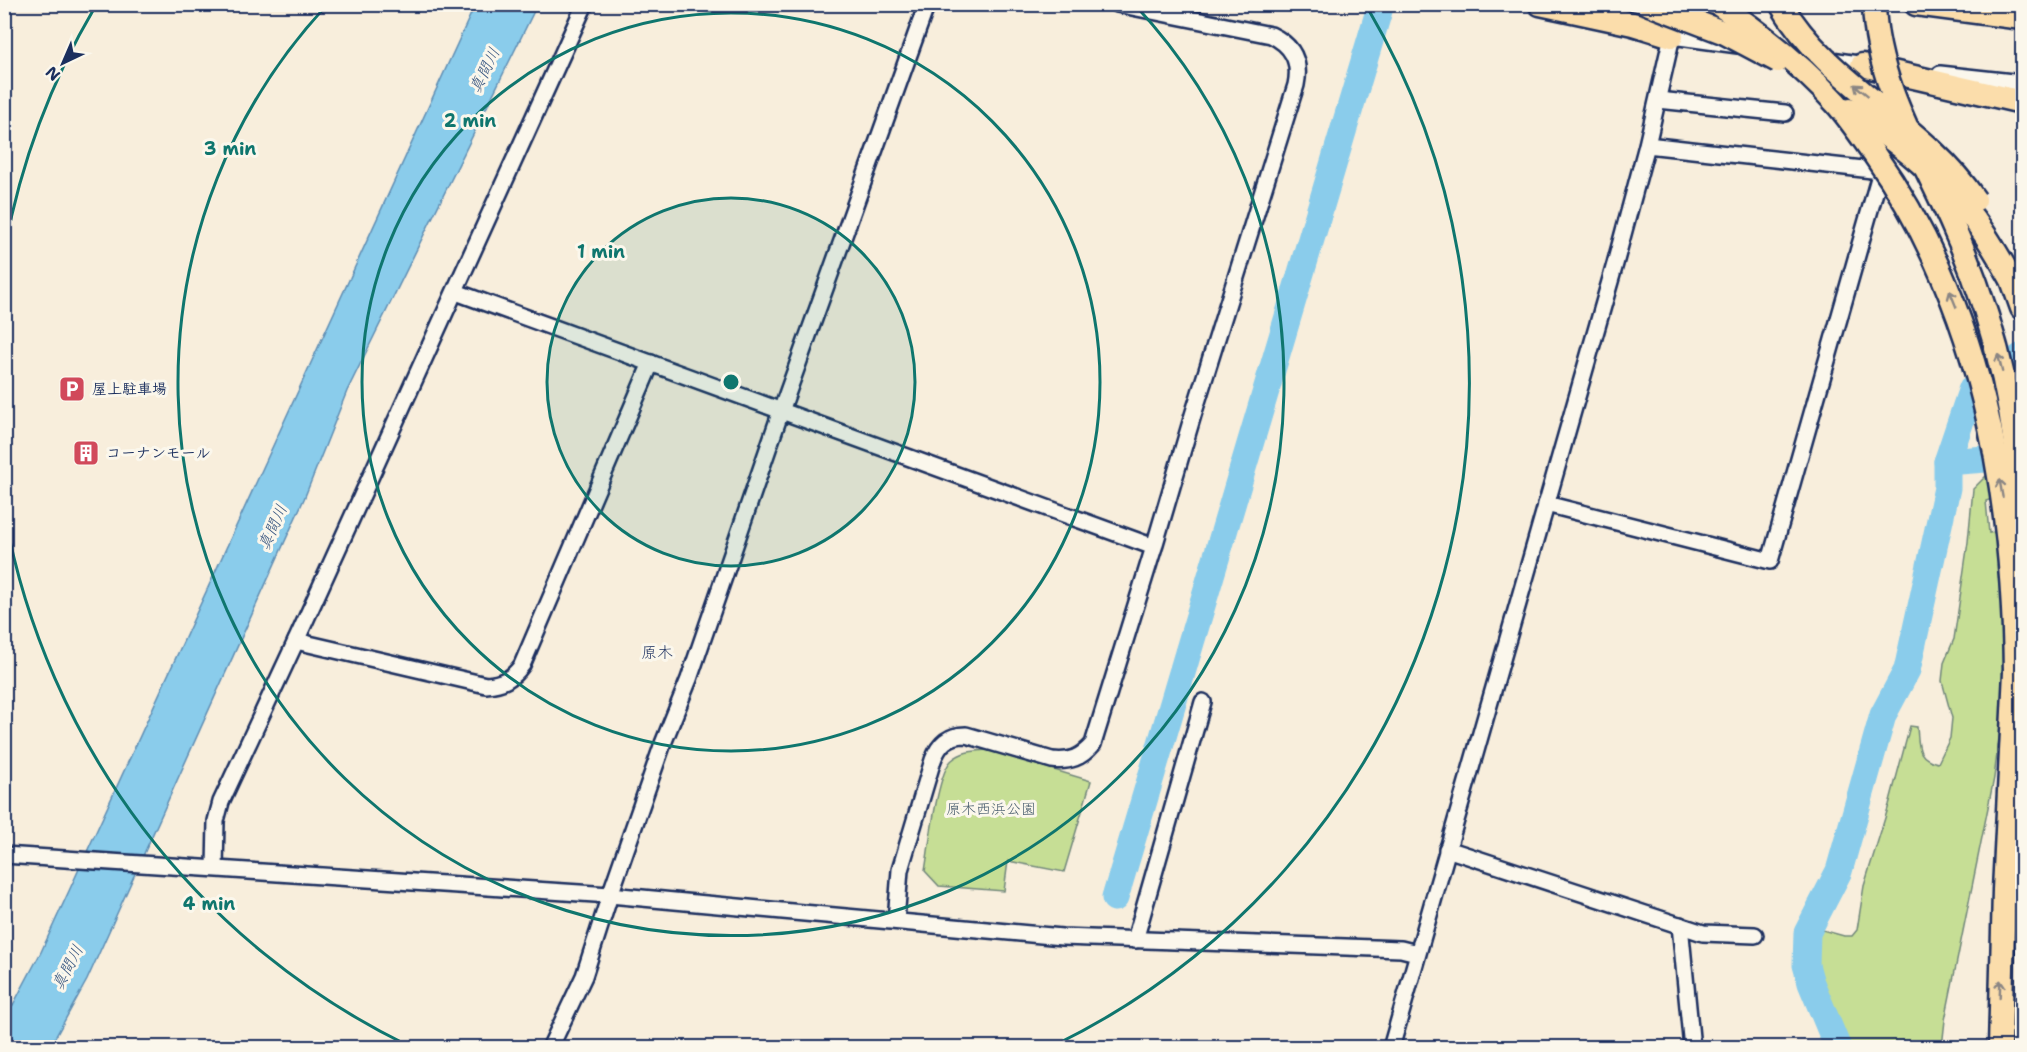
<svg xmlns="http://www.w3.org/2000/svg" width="2027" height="1052" viewBox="0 0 2027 1052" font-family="'Shantell Sans','Klee One',sans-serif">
  <rect width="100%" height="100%" fill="#f8eedc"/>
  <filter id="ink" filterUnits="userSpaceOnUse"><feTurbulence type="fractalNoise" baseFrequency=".0167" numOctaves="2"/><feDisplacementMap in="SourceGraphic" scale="12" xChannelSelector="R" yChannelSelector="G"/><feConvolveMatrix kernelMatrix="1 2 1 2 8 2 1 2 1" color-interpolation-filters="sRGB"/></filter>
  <g filter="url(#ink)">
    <g fill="#c6de95" stroke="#70867a" stroke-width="1.5">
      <path d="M1996,466L1998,497L1986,501L1989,533L2000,531L2004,565V697L1994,778L1945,1020L1942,1047H1851L1824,993L1813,943L1815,934L1819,929L1844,936H1852L1857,930L1864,886L1889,805L1910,726L1917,727C1919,746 1916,758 1938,763L1950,738L1952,718L1942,681L1944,663L1954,639L1968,542L1973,489Z"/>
      <path d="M987,750L1091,781L1064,872L1008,861L1004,891L939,886L925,871C929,849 937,772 952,760C963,751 974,751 987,750Z"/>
    </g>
    <path fill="#8acceb" stroke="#5e8db3" stroke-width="1.5" d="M475,5H537L347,391L304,499L87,980L50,1047L5,1048V1020L41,952Z"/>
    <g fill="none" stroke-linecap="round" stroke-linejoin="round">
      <g stroke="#8acceb" stroke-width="27">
        <path d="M1947,462L1998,458L2019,451"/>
        <path d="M1115,898L1381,4"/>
        <path d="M1838,1048L1811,983L1806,965L1807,933L1839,871L1883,715L1907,670L1947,488V462L1972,388L2022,356"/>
      </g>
      <defs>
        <g id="minor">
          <path d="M1785,53L1871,66"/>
          <path d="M1940,74L2022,83"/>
          <path d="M1658,100L1785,113"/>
          <path d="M456,292L1154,547"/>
          <path d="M1546,504L1770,561L1881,171L1647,145"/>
          <path d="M296,641L486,685C502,684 512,679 522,665L651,363"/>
          <path d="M1447,849L1703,933L1755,935"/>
          <path d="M4,855L610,895L1062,937L1401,949L1417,953"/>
          <path d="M215,868L216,821L221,802L296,641L585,4"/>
          <path d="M896,921L900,870L933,760C939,744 948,735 966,735L1052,760C1070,762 1081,758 1093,744L1154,547L1193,415L1296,85C1301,61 1292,45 1271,35L1117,4"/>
          <path d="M1680,925L1692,1048"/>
          <path d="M1135,940L1203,702"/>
          <path d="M550,1048L584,976L610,895L662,746L689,679L781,411L927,4"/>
          <path d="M1391,1048L1615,264L1647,145L1672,36L1738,45"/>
        </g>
        <g id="highway">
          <path d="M1540,4L1633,24L1672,36"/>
          <path d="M1916,4L2022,18"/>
          <path d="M1862,65L2022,102"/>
          <path d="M2012,280L2022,308"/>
          <path d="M2000,1048L2004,890L2015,672"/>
        </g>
      </defs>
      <use href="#minor" stroke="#1b2f5e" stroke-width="20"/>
      <use href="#highway" stroke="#1b2f5e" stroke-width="27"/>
      <use href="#minor" stroke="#fbf7ec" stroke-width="15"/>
      <use href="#highway" stroke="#fbddab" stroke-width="22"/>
      <defs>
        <g id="highway-bridge">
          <path d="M1649,4L1725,33L1778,61"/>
          <path d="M1718,4C1761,33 1801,65 1836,103C1850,119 1862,137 1874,154C1981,305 2013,490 2015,672"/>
          <path d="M1781,4C1828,85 1923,123 1975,200"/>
          <path d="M1874,4C1876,84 1922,155 1953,226C1998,327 2022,434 2021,544"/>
          <path d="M1850,109C1894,140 1940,174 1973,218C1988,237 2000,259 2012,280"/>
        </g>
      </defs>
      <use href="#highway-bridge" stroke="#1b2f5e" stroke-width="27" stroke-linecap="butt"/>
      <use href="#highway-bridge" stroke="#fbddab" stroke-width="22"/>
    </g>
    <defs><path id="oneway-shaft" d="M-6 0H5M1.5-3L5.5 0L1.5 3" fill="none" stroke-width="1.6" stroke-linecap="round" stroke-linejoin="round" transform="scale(1.5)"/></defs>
    <g stroke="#8b8684">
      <use href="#oneway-shaft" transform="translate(1861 90) rotate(-141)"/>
      <use href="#oneway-shaft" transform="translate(1953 299) rotate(-112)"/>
      <use href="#oneway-shaft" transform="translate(2000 363) rotate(-104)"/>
      <use href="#oneway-shaft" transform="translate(2001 488) rotate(-100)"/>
      <use href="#oneway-shaft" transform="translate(2000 989) rotate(-88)"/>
    </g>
  </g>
  <circle cx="731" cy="382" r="184" fill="#0f766e" fill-opacity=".12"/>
  <g fill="none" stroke="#0f766e" stroke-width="3">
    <circle cx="731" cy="382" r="184"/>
    <circle cx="731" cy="382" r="369"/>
    <path d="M1135 5A553 553 0 1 1 327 5"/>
    <path d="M407 1045A738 738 0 0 1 5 516M5 248A738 738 0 0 1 95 7M1367 7A738 738 0 0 1 1055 1045"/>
  </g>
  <defs>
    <symbol id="parking-square" viewBox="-11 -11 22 22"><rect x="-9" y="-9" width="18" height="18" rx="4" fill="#d1495b" stroke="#fbf7ec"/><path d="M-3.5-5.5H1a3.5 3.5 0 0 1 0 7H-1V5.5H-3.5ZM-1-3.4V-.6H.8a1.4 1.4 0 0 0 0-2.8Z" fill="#fff"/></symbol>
    <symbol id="building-square" viewBox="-11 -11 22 22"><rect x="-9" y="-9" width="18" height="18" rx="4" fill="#d1495b" stroke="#fbf7ec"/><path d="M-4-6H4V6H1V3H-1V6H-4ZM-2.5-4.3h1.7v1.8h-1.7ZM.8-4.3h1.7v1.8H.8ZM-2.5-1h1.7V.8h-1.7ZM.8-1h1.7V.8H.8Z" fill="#fff"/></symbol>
  </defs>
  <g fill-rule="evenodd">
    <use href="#parking-square" x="57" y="374" width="30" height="30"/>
    <use href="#building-square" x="71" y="438" width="30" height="30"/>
  </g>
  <g text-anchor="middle" stroke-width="6" stroke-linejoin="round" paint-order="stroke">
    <g font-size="15" font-weight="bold" fill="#1b2f5e" stroke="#fbf7ec" text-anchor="start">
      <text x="92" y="394">屋上駐車場</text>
      <text x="106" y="458">コーナンモール</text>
    </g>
    <g font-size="15" fill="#465b6c" stroke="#fbf7ec">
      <text x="991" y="814">原木西浜公園</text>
    </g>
    <g font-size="16" font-style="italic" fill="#375681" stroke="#fbf7ec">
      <text transform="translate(484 70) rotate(-64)" y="6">真間川</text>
      <text transform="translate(272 527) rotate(-66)" y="6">真間川</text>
      <text transform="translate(67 967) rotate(-62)" y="6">真間川</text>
    </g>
    <g font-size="16" fill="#1b2f5e" stroke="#fbf7ec">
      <text x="657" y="658">原木</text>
    </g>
  </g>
  <circle cx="731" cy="382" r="9" fill="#0f766e" stroke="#fbf7ec" stroke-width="3"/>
  <g font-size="18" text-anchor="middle" font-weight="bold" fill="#0f766e" stroke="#fbf7ec" stroke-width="6" stroke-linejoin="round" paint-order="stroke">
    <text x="470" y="127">2 min</text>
    <text x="230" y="155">3 min</text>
    <text x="601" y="258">1 min</text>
    <text x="209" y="910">4 min</text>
  </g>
  <rect width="2027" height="1052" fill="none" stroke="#fbf7ec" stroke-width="24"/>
  <rect x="12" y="12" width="2003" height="1028" fill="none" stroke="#1b2f5e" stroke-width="2" filter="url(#ink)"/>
  <g transform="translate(63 63) rotate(224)" stroke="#fbf7ec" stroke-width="4.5" paint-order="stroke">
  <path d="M0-4.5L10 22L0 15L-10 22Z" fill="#1b2f5e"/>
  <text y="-9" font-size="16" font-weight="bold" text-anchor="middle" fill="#1b2f5e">N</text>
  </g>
</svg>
